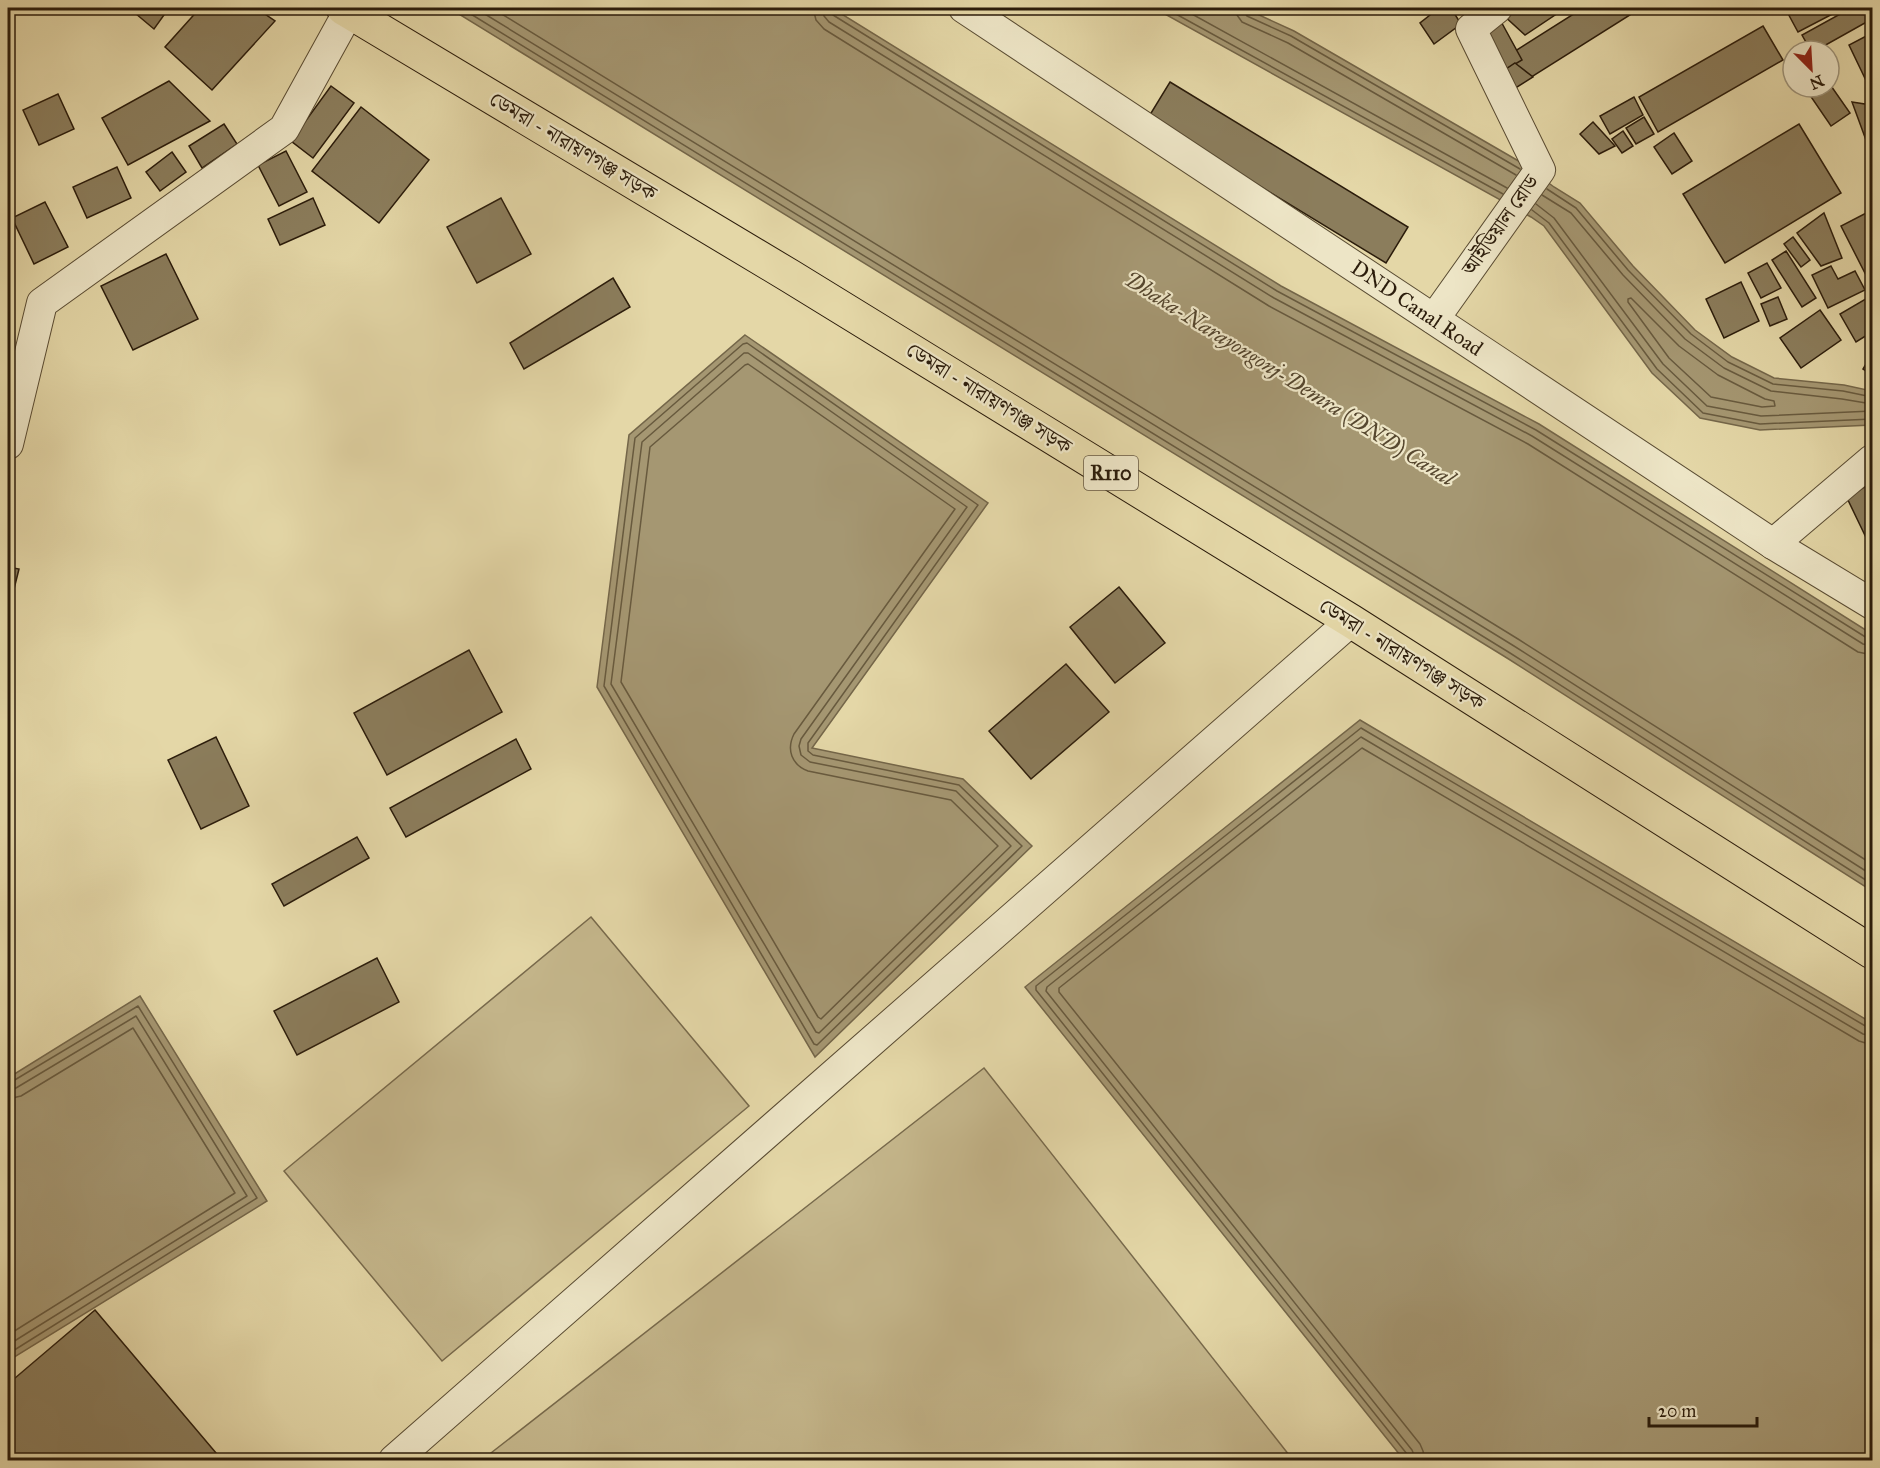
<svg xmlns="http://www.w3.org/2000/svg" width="1880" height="1468" viewBox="0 0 1880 1468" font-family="'IM FELL Great Primer','Noto Serif Bengali',serif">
  <rect width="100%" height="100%" fill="#e4d7a7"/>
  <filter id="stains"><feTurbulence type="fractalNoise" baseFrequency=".00333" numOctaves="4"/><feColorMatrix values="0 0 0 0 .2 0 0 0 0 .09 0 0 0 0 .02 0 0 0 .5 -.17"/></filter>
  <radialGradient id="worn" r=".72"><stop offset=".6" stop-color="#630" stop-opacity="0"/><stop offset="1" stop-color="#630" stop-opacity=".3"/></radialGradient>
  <g fill="#c5b78c" stroke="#786a4c" stroke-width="1.5">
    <path d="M591,917L749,1106L442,1361L284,1171Z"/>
    <path d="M984,1068L1293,1460H482Z"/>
  </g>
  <g fill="#a59772" stroke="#746649" stroke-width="1.5">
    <path d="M449,8H832L1281,286L1539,424L1872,634V891L1507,658Z"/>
    <path d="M1154,8H1244L1294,31L1522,163L1554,187L1580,203L1633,266L1695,330L1732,357L1774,378L1844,385L1872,391V425L1760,430L1700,418L1652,373L1544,226L1531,217Z"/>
    <path d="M745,335L988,503L812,748L963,779L1032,846L815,1057L597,687L629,435Z"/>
    <path d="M1360,720L1872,1023V1460H1404L1025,987Z"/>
    <path d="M140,996L267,1201L8,1361V1078Z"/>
  </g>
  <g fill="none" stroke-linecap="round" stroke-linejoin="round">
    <g stroke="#685a3e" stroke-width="1.5">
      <path d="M461,8L1510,653L1872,884"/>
      <path d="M475,8L1514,646L1872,875"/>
      <path d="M492,8L1518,639L1872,864"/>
      <path d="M813,8L816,20L824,29L1269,306L1528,444L1858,652L1872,655"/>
      <path d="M822,8L824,16L829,22L1274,298L1532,436L1863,644L1872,646"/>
      <path d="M830,8L833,15L1277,291L1536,430L1867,638L1872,639"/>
      <path d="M1165,8L1503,194"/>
      <path d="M1181,8L1507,188"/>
      <path d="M1236,8L1237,15L1242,22L1288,43L1516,175"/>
      <path d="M1243,8L1244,12L1247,16L1291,36L1520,169"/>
      <path d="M1547,189L1576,208L1628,270L1691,334L1728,362L1773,384L1843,391L1872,397"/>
      <path d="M1542,195L1571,213L1623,275L1685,339L1724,368L1771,391L1842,399L1872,404"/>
      <path d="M1536,204L1554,218L1663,364L1707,406L1761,416L1872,411"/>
      <path d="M1532,210L1549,223L1657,369L1703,413L1760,424L1872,419"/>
      <path d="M1631,298L1679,346L1718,375L1765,399L1774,401L1775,406L1762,407L1711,397L1669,358L1628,302V299Z"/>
      <path d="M747,343L978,505L808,743V751L813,755L959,785L1022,846L817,1045L814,1044L604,686L635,438L743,344Z"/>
      <path d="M744,353H748L967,507L801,739L799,746L801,755L810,762L956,791L1011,846L819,1033L816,1032L611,684L642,442Z"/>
      <path d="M748,364L955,509L794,734C786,750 792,765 808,771L951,800L998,846L821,1019L818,1017L621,682L650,447L745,365Z"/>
      <path d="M8,1082L13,1081L138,1006L257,1198L8,1354"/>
      <path d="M8,1090L16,1088L136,1016L247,1196L8,1345"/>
      <path d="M8,1099L21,1096L133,1028L235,1193L8,1335"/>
      <path d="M1408,1460L1407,1454L1036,990V986L1361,728L1867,1027L1872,1028"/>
      <path d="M1416,1460L1412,1450L1046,991L1047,987L1361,737L1863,1034L1872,1036"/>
      <path d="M1425,1460L1423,1451L1420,1444L1059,992V988L1362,748L1859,1041L1872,1045"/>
    </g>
  </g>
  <g fill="#8b7d5c" stroke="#2b1c0b" stroke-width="1.5">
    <path d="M129,8H169L154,29Z"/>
    <path d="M200,8H256L275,21L212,90L165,47Z"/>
    <path d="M1439,8H1451L1461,24L1434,44L1420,23Z"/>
    <path d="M1507,8H1556L1561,11L1525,35L1501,13Z"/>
    <path d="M1566,8H1578L1570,13Z"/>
    <path d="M1583,8H1641L1517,86L1501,60Z"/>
    <path d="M1785,8H1844L1798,32Z"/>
    <path d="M1851,8H1872V19L1815,51H1811L1802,35Z"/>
    <path d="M1498,16L1522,60L1500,73L1481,31Z"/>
    <path d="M1763,26L1783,60L1658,132L1639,97Z"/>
    <path d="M1872,33V93L1849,45Z"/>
    <path d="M1515,63L1533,77L1506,94L1494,77Z"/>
    <path d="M169,81L210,121L128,165L102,118Z"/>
    <path d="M1170,82L1408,227L1386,263L1148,118Z"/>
    <path d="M1829,83L1850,113L1831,126L1805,88L1829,87Z"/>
    <path d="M331,86L354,103L313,158L291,141Z"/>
    <path d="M58,94L74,129L39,145L23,110Z"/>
    <path d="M1634,97L1643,115L1610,134L1600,116Z"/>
    <path d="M1852,102L1871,105L1872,150L1870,151Z"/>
    <path d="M361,107L429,160L379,223L312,171Z"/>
    <path d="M1644,117L1654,134L1636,144L1626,128Z"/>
    <path d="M1593,122L1615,146L1599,154L1580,134Z"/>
    <path d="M224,124L237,144L202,168L189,146Z"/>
    <path d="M1799,124L1841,193L1725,263L1683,194Z"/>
    <path d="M1623,131L1633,146L1622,153L1612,139Z"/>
    <path d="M1674,133L1692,161L1672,174L1654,147Z"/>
    <path d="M286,151L307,192L279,206L258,165Z"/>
    <path d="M172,152L186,172L160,191L146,172Z"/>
    <path d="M117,167L131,198L87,218L73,187Z"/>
    <path d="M313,198L325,225L280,245L268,219Z"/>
    <path d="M501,198L531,254L477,283L447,227Z"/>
    <path d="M45,202L68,247L34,264L12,218Z"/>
    <path d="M1872,210V287L1841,226Z"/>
    <path d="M1824,213L1842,258L1821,266L1797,233Z"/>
    <path d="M1793,237L1810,260L1801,267L1784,244Z"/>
    <path d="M1786,251L1816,298L1802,307L1772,260Z"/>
    <path d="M166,254L198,319L133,350L101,286Z"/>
    <path d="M1767,263L1781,288L1761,298L1748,273Z"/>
    <path d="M1831,266L1838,279L1855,271L1865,290L1828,308L1812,275Z"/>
    <path d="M613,278L630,307L524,369L510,343Z"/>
    <path d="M1741,282L1759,321L1724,338L1706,299Z"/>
    <path d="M1778,297L1787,319L1770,326L1761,304Z"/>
    <path d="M1869,297L1872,304V332L1856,342L1840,314Z"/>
    <path d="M1820,310L1841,340L1801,368L1780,338Z"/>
    <path d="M1872,354V375L1863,369Z"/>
    <path d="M1872,482V550L1847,498Z"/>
    <path d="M8,567L19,569L11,601H8Z"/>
    <path d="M1119,587L1165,643L1115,683L1070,627Z"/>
    <path d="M469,650L502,712L387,775L354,713Z"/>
    <path d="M1066,664L1109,712L1031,779L989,731Z"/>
    <path d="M216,737L249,806L201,829L168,760Z"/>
    <path d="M516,739L531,769L406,837L390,808Z"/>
    <path d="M357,837L369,858L284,906L272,884Z"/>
    <path d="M377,958L399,1002L297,1055L274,1011Z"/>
    <path d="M95,1310L222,1460H8V1384Z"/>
  </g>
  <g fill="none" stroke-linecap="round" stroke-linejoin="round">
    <defs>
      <g id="street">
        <path d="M964,8L1773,544L1872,604"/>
        <path d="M1434,319L1540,170L1471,29L1497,8"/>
        <path d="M8,444L42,303L284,129L349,11"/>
        <path d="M1773,544L1872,460"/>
        <path d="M394,1460L1351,621"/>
      </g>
      <path id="primary" d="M343,8L790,276L1351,621L1872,952"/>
    </defs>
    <use href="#street" stroke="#594b32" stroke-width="32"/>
    <use href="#primary" stroke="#2b1c0b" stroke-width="35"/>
    <use href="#street" stroke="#ede5c6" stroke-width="30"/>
    <use href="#primary" stroke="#e4d7a7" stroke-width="33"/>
  </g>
  <g text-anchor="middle" stroke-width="4.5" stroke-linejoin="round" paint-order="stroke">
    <rect fill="#ede5c6" stroke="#655843" stroke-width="1.5" x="1084" y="456" width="54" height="34" rx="4.5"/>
    <g font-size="20" font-weight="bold" fill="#2b1c0b">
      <text x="1111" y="480">R110</text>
    </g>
    <g font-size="21" fill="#2b1c0b" stroke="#ede5c6">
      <text transform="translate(573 146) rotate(31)" y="7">ডেমরা - নারায়ণগঞ্জ সড়ক</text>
      <text transform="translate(1500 225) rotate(-55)" y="7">আইডিয়াল রোড</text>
      <text transform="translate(1417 308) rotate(34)" y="7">DND Canal Road</text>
      <text transform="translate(989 398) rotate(32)" y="7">ডেমরা - নারায়ণগঞ্জ সড়ক</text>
      <text transform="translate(1402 654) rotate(32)" y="7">ডেমরা - নারায়ণগঞ্জ সড়ক</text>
    </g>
    <g font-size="22" font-style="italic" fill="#56472f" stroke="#ede5c6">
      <text transform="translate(1290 378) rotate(32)" y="8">Dhaka-Narayongonj-Demra (DND) Canal</text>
    </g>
  </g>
  <rect width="1880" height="1468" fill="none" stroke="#e4d7a7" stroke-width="30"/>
  <rect x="9" y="9" width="1862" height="1450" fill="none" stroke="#2b1c0b" stroke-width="3"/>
  <rect x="15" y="15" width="1850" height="1438" fill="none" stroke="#2b1c0b" stroke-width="1.5"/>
  <g transform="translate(1811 69) rotate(156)"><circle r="28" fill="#ede5c6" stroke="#9f957b" stroke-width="1.5"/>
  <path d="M0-4.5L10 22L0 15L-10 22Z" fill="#8f2418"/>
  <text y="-9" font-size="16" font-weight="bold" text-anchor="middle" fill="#2b1c0b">N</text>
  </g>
  <path d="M1649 1417v9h108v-9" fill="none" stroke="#2b1c0b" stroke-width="3"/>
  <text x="1658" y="1417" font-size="18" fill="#2b1c0b" stroke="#ede5c6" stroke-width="4.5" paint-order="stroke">20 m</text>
  <rect width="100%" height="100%" filter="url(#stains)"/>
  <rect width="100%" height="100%" fill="url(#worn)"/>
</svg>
